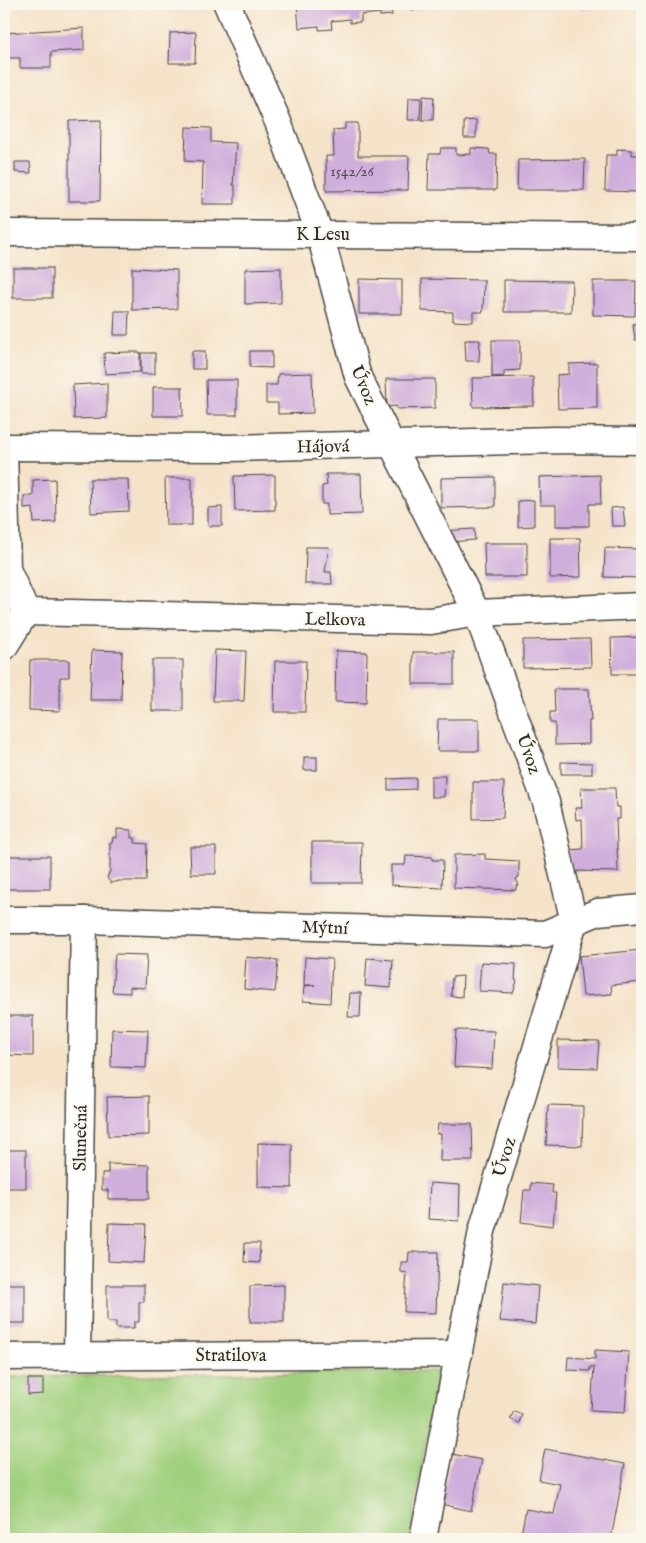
<svg xmlns="http://www.w3.org/2000/svg" width="646" height="1543" viewBox="0 0 646 1543" font-family="'IM FELL English',serif">
  <rect width="100%" height="100%" fill="#fbf7ec"/>
  <filter id="ink" filterUnits="userSpaceOnUse"><feTurbulence type="fractalNoise" baseFrequency=".02" numOctaves="2"/><feDisplacementMap in="SourceGraphic" scale="10" xChannelSelector="R" yChannelSelector="G"/><feConvolveMatrix kernelMatrix="1 2 1 2 8 2 1 2 1" color-interpolation-filters="sRGB"/></filter>
  <filter id="wash" filterUnits="userSpaceOnUse"><feTurbulence type="fractalNoise" baseFrequency=".0096" numOctaves="4" result="noise"/><feDisplacementMap in="SourceGraphic" scale="20" xChannelSelector="R" yChannelSelector="G"/><feGaussianBlur stdDeviation="1.12" result="paint"/><feColorMatrix in="noise" values="0 0 0 0 0 0 0 0 0 0 0 0 0 0 0 0 0 1.4 0 .05"/><feComposite in="paint" operator="in"/></filter>
  <g filter="url(#wash)">
    <rect width="100%" height="100%" fill="#f5e3c9"/>
    <path fill="#a1d07e" stroke="#667e54" d="M437,1371L410,1539H4V1377Z"/>
    <g id="blocks">
      <g fill="#d0aedc">
        <path d="M297,4H422L423,9L411,10V7L391,8L392,15L380,16V13L361,15V22L350,23V19L331,21L332,29L319,30V26L299,28Z"/>
        <path d="M551,4H592L593,8L581,9V6L551,7Z"/>
        <path d="M84,28V50L51,52V68H20V58H4V33Z"/>
        <path d="M196,32L195,63H169L170,33Z"/>
        <path d="M423,96L434,97L433,120H422Z"/>
        <path d="M409,98H421L420,120H408Z"/>
        <path d="M101,120L100,201H69V121Z"/>
        <path d="M476,120V138H464V121Z"/>
        <path d="M345,123H358V156H409L408,190L326,191V156H334L333,130L345,129Z"/>
        <path d="M186,127L211,128V142L236,143L233,185H235V204H202L203,162L185,161Z"/>
        <path d="M441,148H456V155L471,154V148L489,149L490,154H497L496,190H428L429,154H440Z"/>
        <path d="M617,149L632,150V155H640L641,192L605,191L606,155H617Z"/>
        <path d="M585,159L584,190H517L518,160Z"/>
        <path d="M15,162H30L31,173L15,172Z"/>
        <rect x="13" y="268" width="39" height="30"/>
        <path d="M132,268L177,270V309L132,310Z"/>
        <path d="M281,268V303L245,304V269Z"/>
        <path d="M359,279L402,280V314H359Z"/>
        <path d="M422,279L484,280L483,312H473V322L453,321V312L422,311Z"/>
        <path d="M504,280L572,281L571,312H504Z"/>
        <path d="M593,281H636L635,316L593,315Z"/>
        <path d="M115,311H129L128,335H114Z"/>
        <path d="M642,323V340H635L633,324Z"/>
        <path d="M465,340H480L479,361H466Z"/>
        <path d="M492,340H520V370L504,371V376L492,377Z"/>
        <rect x="192" y="351" width="13" height="18"/>
        <path d="M250,351H272V368L250,367Z"/>
        <path d="M129,352H140V372L105,374L104,353Z"/>
        <rect x="141" y="353" width="14" height="21"/>
        <path d="M597,363V408L558,409L557,375L569,374V364Z"/>
        <path d="M312,373L313,413L278,414V403H266V385H277L278,374Z"/>
        <path d="M533,377L534,406L473,407L472,378Z"/>
        <path d="M386,379H435V408L397,409L396,406L387,407Z"/>
        <path d="M206,380H237V415H207Z"/>
        <path d="M107,383V418L74,419L73,385Z"/>
        <path d="M153,387H182L183,416H153Z"/>
        <path d="M326,474H361L362,514L327,515V504H322V486L327,485Z"/>
        <path d="M275,475V510L235,511L234,476Z"/>
        <path d="M600,475L601,504H589V526H556V505H540L539,477Z"/>
        <path d="M495,477V507L441,508V478Z"/>
        <path d="M165,478H192V525H166Z"/>
        <path d="M55,479L56,522L34,523L33,508L24,509V496H33V480Z"/>
        <path d="M90,479H128L129,511L91,513Z"/>
        <path d="M534,500V526L518,527V501Z"/>
        <path d="M222,507V526H208V508Z"/>
        <path d="M623,507L625,526H612L611,508Z"/>
        <path d="M474,529L475,540L448,542L441,531Z"/>
        <path d="M550,538H580L581,577L550,578Z"/>
        <path d="M484,543H527V577H485Z"/>
        <path d="M306,547H329L325,572H331L332,584H305Z"/>
        <path d="M605,548L642,549V578L604,577Z"/>
        <path d="M642,637V674H612L611,638Z"/>
        <path d="M590,639L591,667L523,668V640Z"/>
        <path d="M92,650L122,651L121,700H90Z"/>
        <path d="M215,650L246,651L244,701H213Z"/>
        <path d="M336,651L367,652L366,703L335,702Z"/>
        <rect x="413" y="652" width="41" height="32"/>
        <path d="M30,660H69V677H60V711L29,710Z"/>
        <rect x="152" y="660" width="31" height="51"/>
        <path d="M275,661H306L305,712H274Z"/>
        <path d="M554,689H589L591,721H589V744L555,745V723H550V712H555Z"/>
        <path d="M438,719H479V751H437Z"/>
        <rect x="304" y="757" width="13" height="13"/>
        <path d="M561,762L592,763V774H561Z"/>
        <path d="M431,776H445L444,797H431Z"/>
        <path d="M416,778V789L388,790V779Z"/>
        <path d="M473,782H504L503,818L473,819Z"/>
        <path d="M581,788H615L616,807H620V819H616L618,872L573,871L568,850L583,849L582,819L576,820L575,808H582Z"/>
        <path d="M117,829L131,830V838H135V843L147,844L146,881H119L111,883L107,878L110,871V843H112L113,837L117,838Z"/>
        <path d="M636,838H642V866H639Z"/>
        <path d="M312,842H362L361,883H312Z"/>
        <path d="M190,847H216V874H191Z"/>
        <path d="M485,854V859L519,861V877L516,879L519,885L516,886V890L454,888V855Z"/>
        <rect x="4" y="856" width="46" height="33"/>
        <path d="M406,856L432,857V860H443L442,888L391,885V865H405Z"/>
        <path d="M642,950V982L611,985L612,994L583,996L579,956Z"/>
        <path d="M115,954L147,955L145,988L130,987V993L112,992Z"/>
        <path d="M246,957L278,960L275,992L244,989Z"/>
        <path d="M305,957L332,959L330,1003L303,1001L304,986L315,985H304Z"/>
        <path d="M367,958L393,960L391,988L365,986Z"/>
        <path d="M481,962L516,964L515,980L517,981L513,993L479,991Z"/>
        <path d="M463,976L462,997L451,996L452,977Z"/>
        <path d="M350,993H361L360,1017H348Z"/>
        <path d="M4,1016H33V1056L4,1055Z"/>
        <path d="M112,1029L148,1030L146,1068L111,1067Z"/>
        <path d="M456,1030L494,1031L492,1069L454,1067Z"/>
        <path d="M558,1040L599,1041L597,1068L558,1067Z"/>
        <path d="M149,1096V1135L108,1136L107,1097Z"/>
        <path d="M548,1105L583,1106L582,1146L546,1145Z"/>
        <path d="M438,1124H472L473,1161H440L441,1134H437Z"/>
        <path d="M258,1143L292,1144V1188L258,1187Z"/>
        <rect x="4" y="1150" width="22" height="38"/>
        <path d="M108,1164L149,1165V1199H108V1190H102V1173H108Z"/>
        <path d="M430,1183L460,1185L459,1221L428,1219Z"/>
        <path d="M531,1183L553,1185L552,1193H556L553,1226L521,1222L524,1190H531Z"/>
        <path d="M109,1223L146,1224L144,1263L108,1261Z"/>
        <path d="M245,1243H260L259,1263L244,1262Z"/>
        <path d="M409,1252H438L436,1313L404,1312L407,1273L401,1272V1262H408Z"/>
        <path d="M504,1282L538,1286L535,1324L500,1321Z"/>
        <rect x="4" y="1284" width="21" height="39"/>
        <path d="M107,1285H144V1302H139V1322H134V1328H116V1322H107Z"/>
        <path d="M284,1285V1322H250V1286Z"/>
        <path d="M595,1350L629,1352L625,1412L591,1410L594,1367H590V1371L567,1370L568,1357L595,1359Z"/>
        <path d="M28,1379H43V1394L28,1395Z"/>
        <path d="M514,1411L522,1414L519,1423L510,1419Z"/>
        <path d="M545,1449L625,1464L611,1539H520L526,1509L554,1514L560,1484L539,1480Z"/>
        <path d="M452,1454L482,1460L471,1511L441,1504Z"/>
      </g>
    </g>
  </g>
  <g filter="url(#ink)">
    <use href="#blocks" fill-opacity="0" stroke="#494743" stroke-width="1"/>
    <g fill="none" stroke-linecap="round" stroke-linejoin="round">
      <defs>
        <g id="street">
          <path d="M227,4L278,122L320,234L358,377L477,613L546,802L574,922L482,1231L423,1539"/>
          <path d="M4,233L642,237"/>
          <path d="M4,447L7,569L26,612L431,621L477,613L642,606"/>
          <path d="M4,447L228,448L556,440L642,441"/>
          <path d="M4,647L26,612"/>
          <path d="M4,920H84L545,934L598,912L642,908"/>
          <path d="M77,1356L84,920"/>
          <path d="M4,1357L459,1354"/>
        </g>
      </defs>
      <use href="#street" stroke="#494743" stroke-width="29"/>
      <use href="#street" stroke="#fff" stroke-width="26"/>
    </g>
  </g>
  <g text-anchor="middle" stroke-width="4" stroke-linejoin="round" paint-order="stroke">
    <g font-size="15" fill="#544c57">
      <text x="352" y="176">1542/26</text>
    </g>
    <g font-size="18" fill="#2b2b2b" stroke="#fbf7ec">
      <text x="323" y="240">K Lesu</text>
      <text transform="translate(364 385) rotate(67)" y="6">Úvoz</text>
      <text transform="translate(323 446) rotate(-1)" y="6">Hájová</text>
      <text transform="translate(335 619) rotate(1)" y="6">Lelkova</text>
      <text transform="translate(529 754) rotate(70)" y="6">Úvoz</text>
      <text transform="translate(325 927) rotate(2)" y="6">Mýtní</text>
      <text transform="translate(80 1138) rotate(-89)" y="6">Slunečná</text>
      <text transform="translate(504 1157) rotate(-73)" y="6">Úvoz</text>
      <text x="231" y="1361">Stratilova</text>
    </g>
  </g>
  <rect width="646" height="1543" fill="none" stroke="#fbf7ec" stroke-width="20"/>
</svg>
